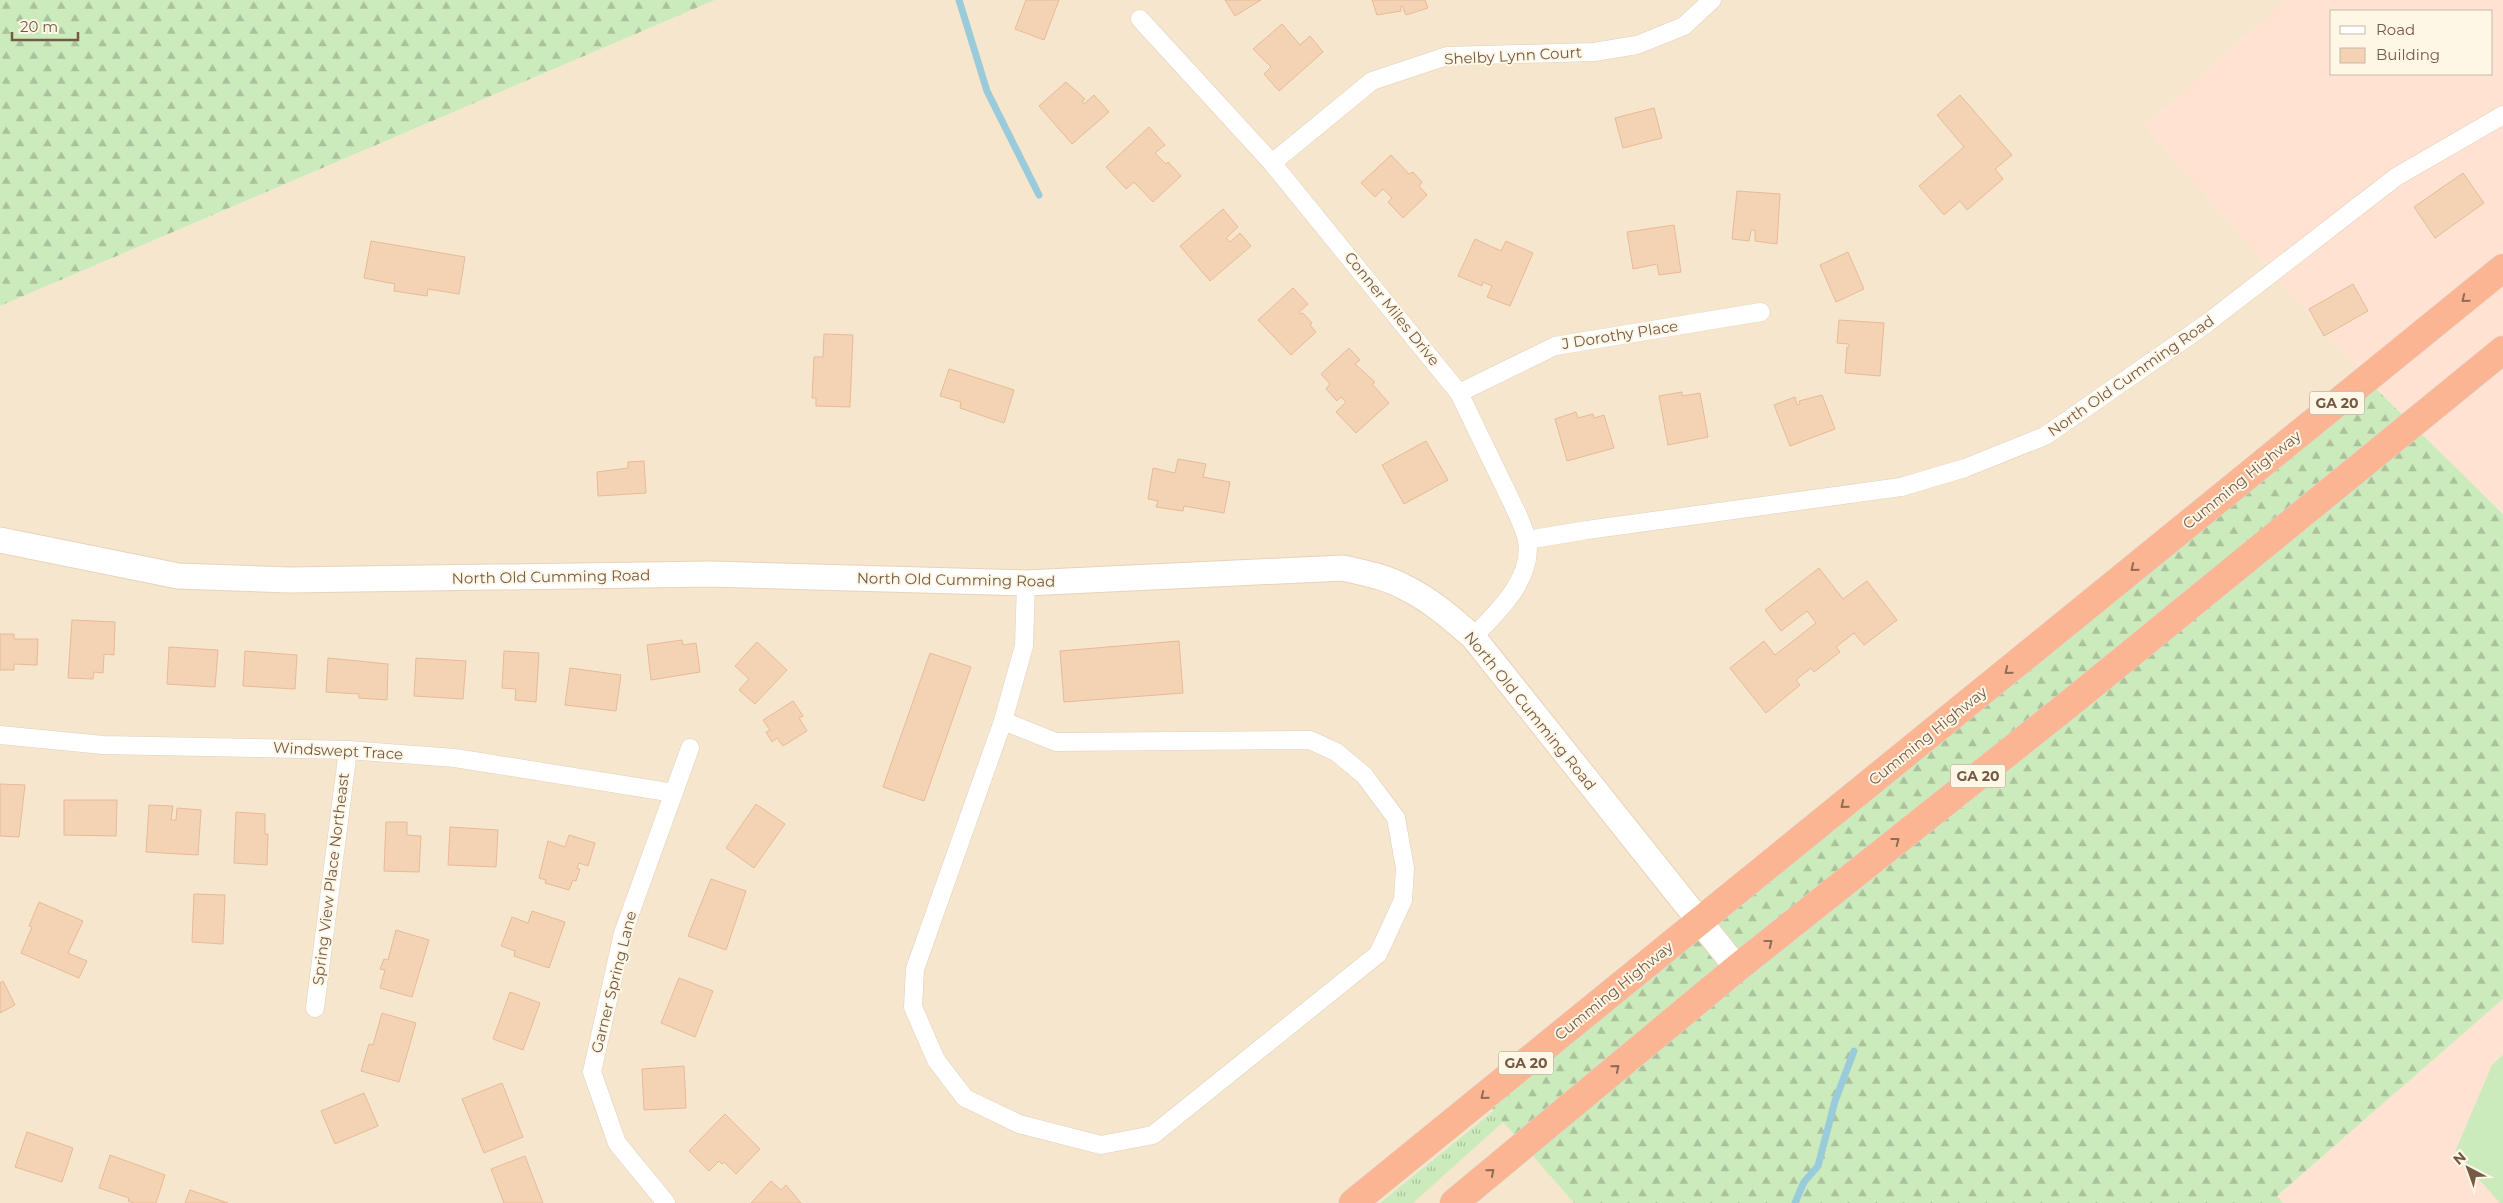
<svg xmlns="http://www.w3.org/2000/svg" width="2503" height="1203" viewBox="0 0 2503 1203" font-family="Montserrat,sans-serif">
  <defs>
    <pattern id="grass-tufts" width="24" height="20" patternUnits="userSpaceOnUse" patternTransform="scale(1.25)"><rect width="24" height="20" fill="#ccebbd"/><path d="M3 7l-1-3M5 7V3M7 7l1-3M15 17l-1-3M17 17v-4M19 17l1-3" fill="none" stroke="#aac19b"/></pattern>
    <pattern id="forest-firs" width="22" height="20" patternUnits="userSpaceOnUse" patternTransform="scale(1.25)"><rect width="22" height="20" fill="#ccebbd"/><path d="M5 1l3.5 6h-7zM16 11l3.5 6h-7z" fill="#aac19b"/></pattern>
  </defs>
  <rect width="100%" height="100%" fill="#fdf4df"/>
  <path fill="#f5e6cd" d="M715,0H2285L2145,126L2363,376L1476,1090L1574,1203H0V306Z"/>
  <g fill="#ffe2d2" fill-rule="evenodd">
    <path d="M2285,0H2503V514L2363,376L2145,126ZM2332,11H2492V74H2332Z"/>
    <path d="M2503,999V1203H2283L2277,1196Z"/>
  </g>
  <path fill="url(#grass-tufts)" d="M1652,982L1533,1095L1413,1203H1380Z"/>
  <g fill="url(#forest-firs)">
    <path d="M0,0H715L0,306Z"/>
    <path d="M2363,376L2503,514V999L2277,1196L2283,1203H1574L1475,1090Z"/>
  </g>
  <path fill="#ccebbd" d="M2503,1055V1203H2500L2455,1152L2492,1065Z"/>
  <g fill="none" stroke-linecap="round" stroke-linejoin="round">
    <g stroke="#99cbda" stroke-width="7">
      <path d="M959,0L987,91L1039,195"/>
      <path d="M1795,1203L1804,1182L1818,1166L1835,1101L1854,1051"/>
    </g>
  </g>
  <g fill="#f4d3b5" stroke="#e8ba95">
    <path d="M1026,0H1059L1044,40L1015,29Z"/>
    <path d="M1225,0H1261L1235,16Z"/>
    <path d="M1372,0H1425L1428,8L1406,15L1402,6L1400,7L1401,11L1377,15Z"/>
    <path d="M1282,24L1300,45L1310,36L1323,52L1279,91L1264,74L1271,67L1253,49Z"/>
    <path d="M1066,82L1085,99L1082,101L1084,104L1094,95L1109,112L1072,144L1039,106Z"/>
    <path d="M1960,95L2012,155L1995,169L2003,179L1967,210L1960,201L1944,215L1919,186L1964,147L1937,115Z"/>
    <path d="M1654,108L1662,138L1623,148L1615,118Z"/>
    <path d="M1149,127L1165,145L1155,153L1166,164L1168,162L1181,176L1153,202L1134,182L1126,189L1106,167Z"/>
    <path d="M1391,155L1409,174L1413,172L1422,182L1419,186L1427,195L1403,218L1388,202L1392,198L1383,189L1375,197L1361,183Z"/>
    <path d="M2463,173L2484,203L2435,238L2414,207Z"/>
    <path d="M1737,191L1780,194L1777,244L1755,241V230H1751L1749,241L1732,239Z"/>
    <path d="M1223,209L1238,227L1226,238L1230,242L1240,233L1251,246L1210,281L1180,246Z"/>
    <path d="M1674,225L1681,272L1659,275L1657,264L1633,269L1627,232Z"/>
    <path d="M1475,239L1501,251L1506,241L1533,253L1510,306L1487,297L1492,286L1483,282L1482,286L1458,276Z"/>
    <path d="M371,241L465,257L459,294L428,289L427,296L394,291L395,284L364,278Z"/>
    <path d="M1848,252L1864,289L1836,302L1820,265Z"/>
    <path d="M2353,284L2368,311L2324,336L2309,309Z"/>
    <path d="M1293,288L1308,304L1299,312L1301,314L1303,313L1312,323L1310,325L1316,332L1291,355L1258,320Z"/>
    <path d="M1839,320L1884,323L1880,376L1845,373L1847,347L1849,348V344L1837,343Z"/>
    <path d="M824,334L853,335L850,407L816,406V398H812L814,357H823Z"/>
    <path d="M1349,348L1360,360L1355,364L1375,382L1372,384L1389,403L1356,433L1336,412L1346,402L1341,397L1337,401L1326,389L1330,384L1321,374Z"/>
    <path d="M949,369L1014,390L1004,423L960,408L961,402L940,396Z"/>
    <path d="M1682,392V396L1700,393L1708,437L1668,445L1659,396Z"/>
    <path d="M1822,395L1835,429L1790,446L1774,405L1795,397L1797,405L1800,404L1799,401Z"/>
    <path d="M1576,412L1578,418L1593,414L1594,418L1604,415L1614,448L1567,461L1555,419Z"/>
    <path d="M1426,441L1448,480L1404,504L1382,465Z"/>
    <path d="M1178,459L1206,464L1203,477L1230,482L1224,513L1184,506L1183,511L1156,507L1158,501L1148,499L1153,468L1175,473Z"/>
    <path d="M644,461L646,493L598,496L597,472L628,468V462Z"/>
    <path d="M1819,568L1843,599L1867,581L1897,620L1864,645L1854,633L1836,647L1840,652L1814,672L1811,668L1796,680L1800,685L1766,713L1730,668L1764,641L1775,655L1816,623L1807,611L1781,631L1765,610Z"/>
    <path d="M72,620L115,622L114,655L104,654L103,673L94,672L93,679L68,678Z"/>
    <path d="M0,634H14V639H38L37,665L14,664V670H0Z"/>
    <path d="M682,640L683,645L696,643L700,672L651,680L647,645Z"/>
    <path d="M1179,641L1183,693L1064,702L1060,651Z"/>
    <path d="M757,642L787,670L755,704L739,690L749,679L735,666Z"/>
    <path d="M169,647L218,650L215,687L167,684Z"/>
    <path d="M245,651L297,655L295,689L243,686Z"/>
    <path d="M504,651L539,653L536,702L515,700L516,689L502,688Z"/>
    <path d="M930,653L971,667L924,801L883,787Z"/>
    <path d="M328,658L388,664L387,700L359,698V694L326,692Z"/>
    <path d="M416,658L466,661L463,699L414,696Z"/>
    <path d="M570,668L621,675L616,711L565,705Z"/>
    <path d="M793,701L803,716L799,718L807,731L783,746L777,738L772,742L766,732L770,730L763,720Z"/>
    <path d="M0,784L25,785L19,837L0,836Z"/>
    <path d="M64,800H117L116,836L64,835Z"/>
    <path d="M756,804L785,824L754,868L726,848Z"/>
    <path d="M149,805L173,806L171,820H176L177,808L201,810L198,855L146,852Z"/>
    <path d="M236,812L265,814V834H268L267,865L234,863Z"/>
    <path d="M386,822H407V835L421,836L419,872L384,871Z"/>
    <path d="M450,827L498,830L496,867L448,865Z"/>
    <path d="M569,835L595,843L588,866L579,863L577,868L580,869L576,881L573,880L569,890L545,883L546,880L539,878L548,841L565,847Z"/>
    <path d="M711,879L746,891L726,950L688,936Z"/>
    <path d="M194,894L225,895L223,944L192,942Z"/>
    <path d="M39,902L83,921L68,953L87,961L79,978L21,953L32,927L29,926Z"/>
    <path d="M532,911L565,922L549,968L514,956L515,951L501,946L512,917L528,923Z"/>
    <path d="M396,930L429,940L412,997L380,988L385,970L380,969L384,959L388,960Z"/>
    <path d="M679,978L713,991L695,1037L661,1023Z"/>
    <path d="M3,981L15,1005L0,1013V983Z"/>
    <path d="M510,992L540,1003L523,1050L493,1039Z"/>
    <path d="M382,1013L416,1023L399,1082L361,1071L369,1044L373,1045Z"/>
    <path d="M684,1066L686,1108L644,1110L642,1069Z"/>
    <path d="M502,1083L523,1137L484,1153L462,1099Z"/>
    <path d="M364,1093L378,1126L335,1144L321,1111Z"/>
    <path d="M725,1114L760,1149L736,1174L724,1162L722,1164L719,1161L709,1171L689,1151Z"/>
    <path d="M27,1132L73,1148L62,1182L15,1167Z"/>
    <path d="M110,1155L165,1175L156,1203H134L128,1201L129,1198L99,1188Z"/>
    <path d="M525,1156L543,1203H504L491,1169Z"/>
    <path d="M771,1181L781,1190L786,1185L801,1203H751Z"/>
    <path d="M190,1190L228,1203H185Z"/>
  </g>
  <g fill="none" stroke-linecap="round" stroke-linejoin="round">
    <defs>
      <g id="street">
        <path d="M1140,19L1272,163L1459,393L1518,515C1521,523 1525,531 1527,540C1534,578 1497,613 1473,637"/>
        <path d="M1272,163L1372,81L1447,56L1594,52L1637,45L1684,26L1712,0"/>
        <path d="M1459,393L1555,346L1761,312"/>
        <path d="M1527,540L1587,530L1901,487L1965,468L2045,436L2206,324L2396,177L2503,115"/>
        <path d="M1003,721L1056,742L1310,740L1336,752L1364,775L1396,818L1405,868L1403,900L1378,954L1153,1135L1101,1145L1019,1124L965,1098L936,1060L913,1007L915,969L1003,721L1024,646L1026,583"/>
        <path d="M0,735L103,745L348,750L455,758L674,793"/>
        <path d="M315,1008L348,750"/>
        <path d="M666,1203L617,1143L592,1072L623,933L690,748"/>
      </g>
      <path id="secondary" d="M0,540L178,576L289,580L710,574L1026,583L1343,568C1364,573 1387,577 1406,588C1431,600 1452,619 1473,637L1737,968"/>
      <g id="highway">
        <path d="M1353,1203L2503,268"/>
        <path d="M1454,1203L1737,968L2069,704L2503,350"/>
      </g>
    </defs>
    <use href="#street" stroke="#e2d0bb" stroke-width="19"/>
    <use href="#secondary" stroke="#e9d3ba" stroke-width="27"/>
    <use href="#highway" stroke="#ded7d3" stroke-width="29"/>
    <use href="#street" stroke="#fff" stroke-width="18"/>
    <use href="#secondary" stroke="#fff" stroke-width="25"/>
    <use href="#highway" stroke="#fbb592" stroke-width="28"/>
  </g>
  <defs><path id="oneway-chevron" d="M-2-3.5L2.5 0L-2 3.5" fill="none" stroke-width="1.6" stroke-linecap="round" stroke-linejoin="round" transform="scale(1.25)"/></defs>
  <g stroke="#906c55">
    <use href="#oneway-chevron" transform="translate(2465 299) rotate(141)"/>
    <use href="#oneway-chevron" transform="translate(2134 568) rotate(141)"/>
    <use href="#oneway-chevron" transform="translate(2008 671) rotate(141)"/>
    <use href="#oneway-chevron" transform="translate(1844 805) rotate(141)"/>
    <use href="#oneway-chevron" transform="translate(1896 841) rotate(-38)"/>
    <use href="#oneway-chevron" transform="translate(1769 943) rotate(-38)"/>
    <use href="#oneway-chevron" transform="translate(1616 1068) rotate(-40)"/>
    <use href="#oneway-chevron" transform="translate(1484 1096) rotate(141)"/>
    <use href="#oneway-chevron" transform="translate(1491 1172) rotate(-40)"/>
  </g>
  <g text-anchor="middle" stroke-width="4" stroke-linejoin="round" paint-order="stroke">
    <g fill="#fff7e6" stroke="#9e8976" stroke-width="1">
      <rect x="2309.5" y="391.5" width="55" height="23" rx="4"/>
      <rect x="1950.5" y="764.5" width="55" height="23" rx="4"/>
      <rect x="1498.5" y="1051.5" width="55" height="23" rx="4"/>
    </g>
    <g font-size="14" font-weight="bold" fill="#755a46">
      <text x="2337" y="408">GA 20</text>
      <text x="1978" y="781">GA 20</text>
      <text x="1526" y="1068">GA 20</text>
    </g>
    <g font-size="15" fill="#755a46" stroke="#fff7e6">
      <text transform="translate(1513 56) rotate(-3)" y="5">Shelby Lynn Court</text>
      <text transform="translate(1392 309) rotate(51)" y="5">Conner Miles Drive</text>
      <text transform="translate(1620 335) rotate(-9)" y="5">J Dorothy Place</text>
      <text transform="translate(2131 376) rotate(-35)" y="5">North Old Cumming Road</text>
      <text transform="translate(2242 480) rotate(-39)" y="5">Cumming Highway</text>
      <text transform="translate(551 577) rotate(-1)" y="5">North Old Cumming Road</text>
      <text transform="translate(956 580) rotate(1)" y="5">North Old Cumming Road</text>
      <text transform="translate(1530 711) rotate(51)" y="5">North Old Cumming Road</text>
      <text transform="translate(1928 736) rotate(-39)" y="5">Cumming Highway</text>
      <text transform="translate(338 751) rotate(3)" y="5">Windswept Trace</text>
      <text transform="translate(331 879) rotate(-83)" y="5">Spring View Place Northeast</text>
      <text transform="translate(614 982) rotate(-76)" y="5">Garner Spring Lane</text>
      <text transform="translate(1614 991) rotate(-39)" y="5">Cumming Highway</text>
    </g>
  </g>
  <rect x="2330" y="10" width="162" height="65" fill="#fff7e6" stroke="#c8b8a6"/>
  <rect x="2340" y="26" width="25" height="8" fill="#ffffff" stroke="#c8b8a6"/>
  <text x="2376" y="35" font-size="15" fill="#755a46">Road</text>
  <rect x="2340" y="48" width="25" height="15" fill="#f4d3b5" stroke="#c8b8a6"/>
  <text x="2376" y="60" font-size="15" fill="#755a46">Building</text>
  <g transform="translate(2468 1168) rotate(319)" stroke="#fff7e6" stroke-width="4" paint-order="stroke">
  <path d="M0-4L9 19L0 12L-9 19Z" fill="#755a46"/>
  <text y="-8" font-size="14" font-weight="bold" text-anchor="middle" fill="#755a46">N</text>
  </g>
  <path d="M12 32v8h66v-8" fill="none" stroke="#755a46" stroke-width="2.5"/>
  <text x="20" y="32" font-size="15" fill="#755a46" stroke="#fff7e6" stroke-width="4" paint-order="stroke">20 m</text>
</svg>
